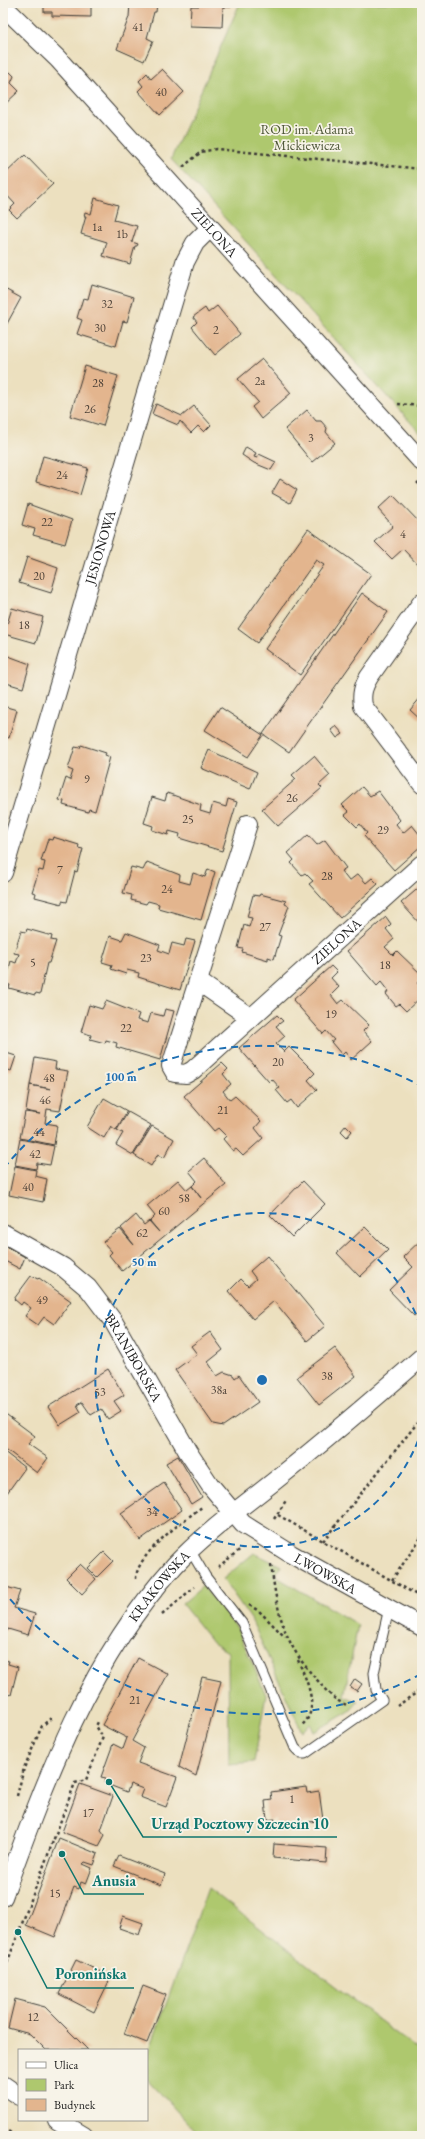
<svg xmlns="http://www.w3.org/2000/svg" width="425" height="2139" viewBox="0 0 425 2139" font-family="'EB Garamond',serif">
  <rect width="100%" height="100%" fill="#f7f3e8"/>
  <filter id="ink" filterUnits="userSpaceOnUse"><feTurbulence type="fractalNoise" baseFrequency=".025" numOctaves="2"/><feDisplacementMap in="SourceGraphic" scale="8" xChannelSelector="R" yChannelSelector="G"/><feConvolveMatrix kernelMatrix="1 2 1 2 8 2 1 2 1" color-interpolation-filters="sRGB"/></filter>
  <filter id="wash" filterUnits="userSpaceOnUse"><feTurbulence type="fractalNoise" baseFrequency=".012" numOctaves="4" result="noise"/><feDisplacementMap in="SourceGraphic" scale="16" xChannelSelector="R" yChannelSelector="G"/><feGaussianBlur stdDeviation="0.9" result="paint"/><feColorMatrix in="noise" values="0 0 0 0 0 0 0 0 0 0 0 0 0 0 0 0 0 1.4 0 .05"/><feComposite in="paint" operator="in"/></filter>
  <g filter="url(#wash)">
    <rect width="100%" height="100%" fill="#ece0bf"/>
    <g fill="#aec86e" stroke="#657245">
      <path d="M240,3H422V435L171,159Z"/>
      <path d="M254,1553L281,1566L275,1576L358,1625L344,1696L358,1702L350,1711L314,1732L310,1723L302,1732L251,1619L223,1579Z"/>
      <path d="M203,1586L237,1628L266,1695L254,1762L229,1764L228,1652L213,1643L182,1604Z"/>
      <path d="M208,1888L422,2053V2136H200L147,2079V2057Z"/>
    </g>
    <g id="blocks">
      <g fill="#e3b58e">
        <path d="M44,3H91V17L52,16V12H44Z"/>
        <path d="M130,3H157L156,12H154L147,38L153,41L144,61L117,49L129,17Z"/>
        <path d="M199,3H231V7H223L222,27L190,26L191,6H199Z"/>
        <path d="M162,69L184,92L160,115L138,91L143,86L139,81L147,73L151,79Z"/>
        <path d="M5,72H10L14,76L11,83L19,91L3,106V74Z"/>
        <path d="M25,155L53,184L17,218L9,210L15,204L3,191V176Z"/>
        <path d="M95,198L118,205L114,220L137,226L132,242L138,244L137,246H135L130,264L103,256L107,242L81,234L86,216H84L85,212L91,214Z"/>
        <path d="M92,284L134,297L127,322L123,321L116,346L77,334L82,320L77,318L83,298L88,299Z"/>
        <path d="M3,288L21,298L3,331Z"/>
        <path d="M217,306L240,334L215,355L192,327L197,322L193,317L205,308L208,313Z"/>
        <path d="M262,359L291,393L261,419L252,407L258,402L238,379Z"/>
        <path d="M85,366L118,376L103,426L70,416Z"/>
        <path d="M156,404L182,416L194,406L211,425L204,432L198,426L191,433L180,421L178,425L152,414Z"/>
        <path d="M307,410L316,421H321L327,428L326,432L335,443L312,462L285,429Z"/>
        <path d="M246,447L256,453L254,457L257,458L259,454L276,462L271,470L254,463L242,455Z"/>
        <path d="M43,456L88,468L80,495L36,482Z"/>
        <path d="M280,479L297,490L290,503L272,493Z"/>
        <path d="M393,495L422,525L421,568L403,549L392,559L375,542L393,526L378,509Z"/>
        <path d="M28,504L72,520L65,544L33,535L35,529L22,525Z"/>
        <path d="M308,529L371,574L300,675L265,649L324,565L316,560L257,643L238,629Z"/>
        <path d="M27,557L58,568L51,593L19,583Z"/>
        <path d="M362,593L388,612L289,752L263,734Z"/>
        <path d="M12,608L43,617L36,643L4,634Z"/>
        <path d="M3,654L30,664L23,688L3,682Z"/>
        <path d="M422,696V721L410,710Z"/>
        <path d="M3,706L17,710L9,738L3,736Z"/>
        <path d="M220,707L263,735L248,757L205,730Z"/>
        <path d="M336,726L343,734L337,738L331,730Z"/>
        <path d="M81,745L106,753L105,755L110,757L95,811L89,809L88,812L63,805L64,801L59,800L66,778L70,780L73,771L68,769L75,747L80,748Z"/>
        <path d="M209,750L257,772L250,789L201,768Z"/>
        <path d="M314,756L330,775L319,785L322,788L278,826L262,809L296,779L292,775Z"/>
        <path d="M362,787L370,796L378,791L400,820L396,824L403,833L412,825L420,835L422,833V845L394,870L364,836L367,833L360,824L357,827L345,815L349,812L342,805Z"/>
        <path d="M167,793L201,805L200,811L210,814L213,803L226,807L228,799L237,802L222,851L179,838L180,834L169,831L168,835L152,830L153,826L144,823L152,797L165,801Z"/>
        <path d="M308,835L317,845L325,840L346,868L341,871L349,881L358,874L366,883L372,878L378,884L340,918L309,884L313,881L305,873L302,875L291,863L294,860L288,853Z"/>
        <path d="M53,837L79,845L78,848L83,849L77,872L75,871L67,902L62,901V904L35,897L36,893L32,892L39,870L43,871L45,862L41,861L48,839L52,840Z"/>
        <path d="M147,862L180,875L179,881L190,884L193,873L205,877L208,869L215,872L201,920L158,908L159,904L148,901L146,904L131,900L132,895L123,893L131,867L143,870Z"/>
        <path d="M422,885V926L401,903Z"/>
        <path d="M260,894L286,901L285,904L289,906L278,935L281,936L274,959L268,957V960L242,952L243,949L238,948L244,925L249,927L252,918L247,917L253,895L259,896Z"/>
        <path d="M386,917L391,924L386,929L394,939L385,947L393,955L397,951L422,975V978L417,983L422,988V996L406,1011L399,1004L396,1006L386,994L388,991L381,982L377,986L347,951Z"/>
        <path d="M27,929L52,936L51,940L56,941L49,963H47L40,994L36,993L35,995L9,988L10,985L5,984L11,961L16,963L19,954L14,953L21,931L26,932Z"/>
        <path d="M126,932L160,945L158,950L169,954L172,943L184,946L186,939L195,941L180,990L138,977L139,973L127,970L126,974L111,969L112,965L102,962L110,936L122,940Z"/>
        <path d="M331,966L337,972L331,978L339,987L331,995L338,1004L343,1000L369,1025L363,1031L372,1041L351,1060L345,1052L342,1055L331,1042L334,1040L326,1031L323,1034L293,1000Z"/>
        <path d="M106,1001L139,1014L137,1020L148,1023L151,1013L163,1016L165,1009L174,1011L160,1060L116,1047L117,1043L106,1040L105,1043L90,1039L91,1035L81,1032L89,1005L102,1009Z"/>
        <path d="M277,1015L283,1021L276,1026L285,1036L276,1044L284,1052L289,1047L315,1073L308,1080L317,1090L297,1108L291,1100L287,1103L276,1090L280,1088L272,1079L269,1082L239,1048Z"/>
        <path d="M3,1052L16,1056L11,1071L3,1068Z"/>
        <path d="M35,1058L56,1062L55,1069L68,1071L60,1111L47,1109L45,1123L57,1125L54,1145L20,1138L25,1112L40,1114L26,1111L30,1085L51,1089L30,1085Z"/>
        <path d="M222,1063L228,1069L223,1074L231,1084L223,1091L230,1100L235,1096L261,1121L255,1128L263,1138L243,1156L236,1149L233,1151L223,1139L226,1136L218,1128L214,1131L184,1096Z"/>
        <path d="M104,1098L127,1111L116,1130L111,1126L104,1138L87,1127Z"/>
        <path d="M128,1112L151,1125L133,1155L116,1145L123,1133L117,1130Z"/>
        <path d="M346,1125L352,1131L347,1137L341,1131Z"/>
        <path d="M152,1126L174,1139L164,1158L158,1154L151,1166L134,1155Z"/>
        <path d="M20,1139L54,1146L50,1165L37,1163L36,1169L15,1165Z"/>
        <path d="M204,1158L226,1185L122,1271L109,1255L112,1252L103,1242L120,1229L134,1245L121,1228L136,1215L144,1225L149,1221L159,1232L150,1221L155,1216L147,1206L178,1180L187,1190L192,1186L201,1198L192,1186L197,1181L189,1171Z"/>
        <path d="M15,1166L36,1170L35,1176L47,1179L43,1202L9,1195Z"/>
        <path d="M303,1181L325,1204L292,1237L270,1215Z"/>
        <path d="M365,1227L388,1250L360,1277L337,1253Z"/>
        <path d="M422,1239V1309L414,1316L389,1290L413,1267L403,1257Z"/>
        <path d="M3,1245L25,1257L20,1269L3,1260Z"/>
        <path d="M267,1256L325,1326L307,1341L274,1301L253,1319L229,1291L241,1279L248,1286L256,1279L250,1271Z"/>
        <path d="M31,1276L38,1279L39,1278L71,1301L54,1324L44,1317L38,1325L25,1316L31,1308L23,1302L21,1305L14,1299Z"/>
        <path d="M210,1332L223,1350L208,1362L217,1376L224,1372L233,1375L235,1378L239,1375L258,1402L223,1426L213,1424L175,1370L197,1354L191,1346Z"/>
        <path d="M335,1348L356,1376L319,1405L297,1377Z"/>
        <path d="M108,1369L124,1395L114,1401L121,1411L108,1419L101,1409L91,1415L82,1402L77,1405L81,1412L60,1425L48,1407Z"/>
        <path d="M3,1412L35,1436L28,1444L48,1458L37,1473L3,1447Z"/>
        <path d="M3,1451L25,1468L7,1493L3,1490Z"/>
        <path d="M178,1456L202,1497L191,1504L166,1463Z"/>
        <path d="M164,1483L182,1510L140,1540L121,1513Z"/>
        <path d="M104,1552L113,1561L97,1577L88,1568Z"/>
        <path d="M80,1564L96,1579L82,1594L66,1578Z"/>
        <path d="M3,1586L20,1591L14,1608L35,1614L28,1635L8,1629L7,1631L3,1630Z"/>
        <path d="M138,1658L168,1674L132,1741L144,1748L138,1763L177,1777L166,1807L140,1797L143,1789L130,1784L127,1792L104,1783L106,1778L101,1777L113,1744L123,1749L127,1738L102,1725Z"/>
        <path d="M3,1660L9,1661L8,1664L18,1667L11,1695L3,1693Z"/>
        <path d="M202,1677L221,1681L196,1776L179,1767Z"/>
        <path d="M355,1679L362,1684L357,1691L350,1687Z"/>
        <path d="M80,1784L113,1796L101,1830L105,1835L99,1846L62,1832Z"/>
        <path d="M306,1787L307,1793L319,1791L323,1820L276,1827L275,1819L267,1820L265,1801L272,1800L271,1792Z"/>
        <path d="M59,1838L98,1854L94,1865L85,1862L83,1864L92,1868L86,1884L81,1882L79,1889L74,1887L55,1937L26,1925Z"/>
        <path d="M274,1844L327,1848L326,1863L273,1858Z"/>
        <path d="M119,1856L165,1874L161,1885L114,1866Z"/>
        <path d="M123,1916L143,1923L139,1935L119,1928Z"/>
        <path d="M76,1960L111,1977L94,2012L59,1994Z"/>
        <path d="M143,1986L166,1995L147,2043L124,2034Z"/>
        <path d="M15,1999L45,2007L88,2050H46L30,2034L8,2028Z"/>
      </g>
    </g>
  </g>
  <g filter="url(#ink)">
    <use href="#blocks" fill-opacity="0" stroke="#3b3934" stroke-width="1"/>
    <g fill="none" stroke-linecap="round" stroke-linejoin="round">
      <defs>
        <path id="service" d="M190,1550L206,1577L242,1623L295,1748L301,1754H305L382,1700L376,1690L374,1673L389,1608"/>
        <g id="minor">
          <path id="s1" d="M3,6L58,59L422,462"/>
          <path d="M422,602L369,677C363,687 361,694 363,706L422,784"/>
          <path id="s2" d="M248,824L171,1066L175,1073L186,1074L193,1070L422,864"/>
          <path id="s3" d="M3,873L185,262L195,243L210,228"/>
          <path d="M199,982L251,1018"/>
          <path id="s4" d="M3,1233L63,1267L88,1288L113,1321L188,1452L210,1485L243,1524L291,1554L422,1627"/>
          <path id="s5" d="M3,1897C46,1779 89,1660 175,1565C205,1533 242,1507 277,1479C326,1440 374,1399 422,1357"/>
          <path d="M3,2085L19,2096"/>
          <path d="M57,2120L84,2136"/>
        </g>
      </defs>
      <use href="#service" stroke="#3b3934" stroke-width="11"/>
      <use href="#minor" stroke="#3b3934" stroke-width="20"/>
      <g stroke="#3b3934" stroke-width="2.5" stroke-dasharray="3 3" stroke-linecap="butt">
        <path d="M183,167L201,152L216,149L422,169"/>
        <path d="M398,404L422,406"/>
        <path d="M417,482L422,487"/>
        <path d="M278,1515L422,1598"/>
        <path d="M274,1519L287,1499"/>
        <path d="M323,1541L422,1417"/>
        <path d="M271,1565C278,1615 283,1644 319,1682C327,1692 335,1701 347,1705"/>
        <path d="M218,1567L242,1548"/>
        <path d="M136,1579C136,1554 183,1521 202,1507"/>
        <path d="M392,1580L422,1536"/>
        <path d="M249,1605L259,1611L285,1637"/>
        <path d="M162,1615L194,1587"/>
        <path d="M298,1660C306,1679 321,1709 302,1725"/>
        <path d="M397,1706L422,1689"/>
        <path d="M17,1796L24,1768L42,1726L51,1718"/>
        <path d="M3,1974L75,1783L86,1780L103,1737L96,1726L99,1720"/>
        <path d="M3,2128L16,2136"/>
      </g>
      <use href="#service" stroke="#fff" stroke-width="9"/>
      <use href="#minor" stroke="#fff" stroke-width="18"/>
    </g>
  </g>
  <g fill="none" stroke="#1f6fb2" stroke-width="2" stroke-dasharray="7 5">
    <path d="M422 1429A167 167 0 1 1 422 1331"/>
    <path d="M421 1674A334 334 0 0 1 4 1592M4 1168A334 334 0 0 1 421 1086"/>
  </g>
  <g text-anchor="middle" stroke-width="3.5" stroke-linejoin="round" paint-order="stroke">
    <g font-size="12" fill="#4e4238">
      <text x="138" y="31">41</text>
      <text x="161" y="96">40</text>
      <text x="97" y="231">1a</text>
      <text x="122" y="238">1b</text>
      <text x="107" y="308">32</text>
      <text x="100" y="332">30</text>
      <text x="216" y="334">2</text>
      <text x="260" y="385">2a</text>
      <text x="98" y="387">28</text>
      <text x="90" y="413">26</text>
      <text x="311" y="442">3</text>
      <text x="62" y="479">24</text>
      <text x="47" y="526">22</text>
      <text x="403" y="538">4</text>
      <text x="39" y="580">20</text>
      <text x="24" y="629">18</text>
      <text x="87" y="783">9</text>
      <text x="292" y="802">26</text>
      <text x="188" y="823">25</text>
      <text x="383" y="834">29</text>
      <text x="60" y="874">7</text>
      <text x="327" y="880">28</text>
      <text x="167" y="893">24</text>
      <text x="265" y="931">27</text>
      <text x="146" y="962">23</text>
      <text x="33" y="966">5</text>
      <text x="385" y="969">18</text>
      <text x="331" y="1018">19</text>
      <text x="126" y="1032">22</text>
      <text x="278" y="1066">20</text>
      <text x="49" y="1082">48</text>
      <text x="45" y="1104">46</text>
      <text x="223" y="1114">21</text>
      <text x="39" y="1136">44</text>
      <text x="35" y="1158">42</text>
      <text x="28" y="1191">40</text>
      <text x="184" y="1202">58</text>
      <text x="164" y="1215">60</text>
      <text x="142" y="1237">62</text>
      <text x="42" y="1304">49</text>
      <text x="327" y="1380">38</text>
      <text x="219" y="1394">38a</text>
      <text x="100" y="1396">53</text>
      <text x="152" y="1516">34</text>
      <text x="135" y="1704">21</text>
      <text x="292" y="1803">1</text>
      <text x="88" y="1817">17</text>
      <text x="55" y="1897">15</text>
      <text x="33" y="2021">12</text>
    </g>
    <g font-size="14" fill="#4f5839" stroke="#f7f3e8">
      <text x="307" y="134">ROD im. Adama<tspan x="307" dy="16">Mickiewicza</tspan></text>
    </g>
    <g font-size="14" fill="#1c1c1c" stroke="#f7f3e8">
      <text dy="5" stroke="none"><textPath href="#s1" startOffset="310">ZIELONA</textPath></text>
      <text dy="5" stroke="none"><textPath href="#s3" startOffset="340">JESIONOWA</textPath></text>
      <text dy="5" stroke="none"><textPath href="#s2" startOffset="474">ZIELONA</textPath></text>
      <text dy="5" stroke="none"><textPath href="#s4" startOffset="185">BRANIBORSKA</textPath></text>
      <text dy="5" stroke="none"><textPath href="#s4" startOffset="481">LWOWSKA</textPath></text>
      <text dy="5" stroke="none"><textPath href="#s5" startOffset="350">KRAKOWSKA</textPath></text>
    </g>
  </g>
  <circle cx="262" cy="1380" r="6" fill="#1f6fb2" stroke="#f7f3e8" stroke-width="2"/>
  <g font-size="12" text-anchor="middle" font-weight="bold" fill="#1f6fb2" stroke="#f7f3e8" stroke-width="3.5" stroke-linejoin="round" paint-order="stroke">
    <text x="121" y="1081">100 m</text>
    <text x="144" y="1266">50 m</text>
  </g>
  <path fill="none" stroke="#0f766e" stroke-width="1.5" d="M109 1782L143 1837H337M62 1854L84 1894H144M18 1932L47 1988H134"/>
  <g fill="#0f766e" stroke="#f7f3e8" stroke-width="1.5">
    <circle cx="109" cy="1782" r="4"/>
    <circle cx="62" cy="1854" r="4"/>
    <circle cx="18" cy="1932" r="4"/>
  </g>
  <g font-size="15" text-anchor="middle" font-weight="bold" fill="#0f766e" stroke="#f7f3e8" stroke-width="3.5" stroke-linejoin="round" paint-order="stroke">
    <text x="240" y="1829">Urząd Pocztowy Szczecin 10</text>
    <text x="114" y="1886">Anusia</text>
    <text x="91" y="1979">Poronińska</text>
  </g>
  <rect width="425" height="2139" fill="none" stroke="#f7f3e8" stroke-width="16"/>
  <rect x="18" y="2049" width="130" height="72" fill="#f7f3e8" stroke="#9f9d96"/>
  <rect x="26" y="2062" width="20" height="6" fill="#ffffff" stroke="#9f9d96"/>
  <text x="54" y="2069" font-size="12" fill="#1c1c1c">Ulica</text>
  <rect x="26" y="2079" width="20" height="12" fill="#aec86e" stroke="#9f9d96"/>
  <text x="54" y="2089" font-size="12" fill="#1c1c1c">Park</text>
  <rect x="26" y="2099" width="20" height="12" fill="#e3b58e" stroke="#9f9d96"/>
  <text x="54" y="2109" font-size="12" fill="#1c1c1c">Budynek</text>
</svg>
